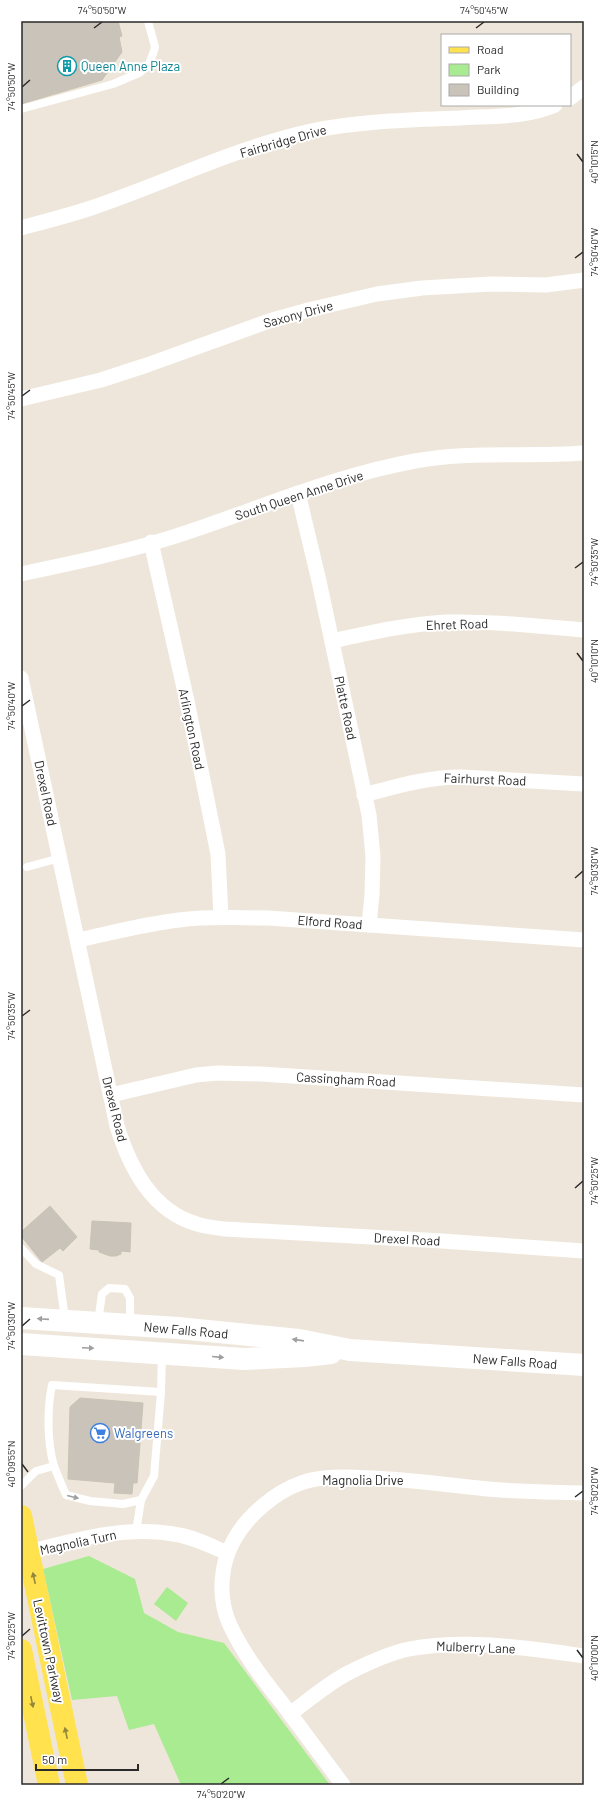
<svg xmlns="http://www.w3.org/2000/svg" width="605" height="1806" viewBox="0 0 605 1806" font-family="Barlow,sans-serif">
  <rect width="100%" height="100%" fill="#eee6da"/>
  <g fill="#a8eb90">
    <path d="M89,1556L135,1579L144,1613L178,1632L224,1643L330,1785H181L154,1724L129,1730L117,1696L72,1700L43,1569Z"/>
    <path d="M167,1587L188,1603L176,1621L154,1604Z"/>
  </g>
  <g fill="#c9c3ba" stroke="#c9c3b3">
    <path d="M21,21H118L122,36L119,37L122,52L102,80L21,104Z"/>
    <path d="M50,1206L77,1237L63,1251L60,1248L42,1262L21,1236V1232Z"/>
    <path d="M92,1221L131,1223L130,1252L121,1251V1254L116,1256H110L99,1252V1250L90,1249Z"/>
    <path d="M80,1398L143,1403L137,1483H133L132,1494L114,1493L115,1483L68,1479L70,1407Z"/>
  </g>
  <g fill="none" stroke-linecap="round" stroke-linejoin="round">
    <g stroke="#fff" stroke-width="8">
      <path d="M21,109L113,84L139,73L148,66L153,54L155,47L148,21"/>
      <path d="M27,867L60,858"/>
      <path d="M21,1248L36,1264L59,1275L65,1319"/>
      <path d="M98,1322L102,1294L109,1288L125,1289L130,1298V1324"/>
      <path d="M21,1486L36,1471L54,1466"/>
      <path d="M141,1500L123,1504L90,1501L66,1495C62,1486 58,1476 54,1466C47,1442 47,1409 52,1385L161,1392L162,1355"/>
      <path d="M136,1532L141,1500L154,1476L161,1392"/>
    </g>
    <g stroke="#fff" stroke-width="15">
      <path d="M570,98L584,87"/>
      <path d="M21,228C43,222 66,216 88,209C163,184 234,148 311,131C360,121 409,120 459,118C490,116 525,118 555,105"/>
      <path d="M21,399L101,380L147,365L269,321L308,310L377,294L422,288L491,284L546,285L584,280"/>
      <path d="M298,493L319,581L369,815L373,856L372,895L369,925"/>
      <path d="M151,542L187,701L218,854L221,917"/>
      <path d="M21,574C78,562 136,550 191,531C265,506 338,475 415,461C471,451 528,457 584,453"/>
      <path d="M332,641C369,633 408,624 446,622C492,621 538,626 584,630"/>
      <path d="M21,678L117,1126C130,1168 152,1211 197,1224C206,1227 216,1228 225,1229L442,1241L584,1251"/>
      <path d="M364,795C397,786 428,777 461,777L584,784"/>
      <path d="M78,940C111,933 145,924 179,920C209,916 239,918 268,918L584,940"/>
      <path d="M111,1095L196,1075L217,1073L261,1074L584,1095"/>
      <path d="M21,1554C71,1541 126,1524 179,1535C196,1538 211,1546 227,1553"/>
      <path d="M290,1714C309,1700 328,1683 350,1672C368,1663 389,1653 409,1649C466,1638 527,1648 584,1656"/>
      <path d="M343,1785C323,1758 302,1730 282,1703C262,1678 242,1652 229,1623C218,1597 220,1564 234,1540C247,1516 275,1492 301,1483C323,1475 349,1477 373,1478C412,1480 450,1485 488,1489C520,1492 552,1492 584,1493"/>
    </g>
    <g stroke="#fff" stroke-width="22">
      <path d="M21,1318L178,1328L299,1340L350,1350L584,1365"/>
      <path d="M21,1344L244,1359L305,1356L331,1353"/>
    </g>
    <g stroke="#ffe24d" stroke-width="22">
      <path d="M21,1516L77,1785"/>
      <path d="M21,1650L49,1785"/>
    </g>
  </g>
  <defs><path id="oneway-solid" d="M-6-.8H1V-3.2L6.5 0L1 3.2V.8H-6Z"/></defs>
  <g fill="#9f9f9f">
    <use href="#oneway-solid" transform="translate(43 1319) rotate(-176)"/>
    <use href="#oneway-solid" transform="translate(298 1340) rotate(-172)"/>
    <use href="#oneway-solid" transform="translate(88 1348) rotate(3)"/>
    <use href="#oneway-solid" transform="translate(218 1357) rotate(5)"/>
    <use href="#oneway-solid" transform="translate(73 1497) rotate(14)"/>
  </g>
  <g fill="#94863c">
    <use href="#oneway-solid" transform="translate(34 1578) rotate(-102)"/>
    <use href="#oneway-solid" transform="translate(32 1702) rotate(78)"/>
    <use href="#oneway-solid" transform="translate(66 1733) rotate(-102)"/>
  </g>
  <path fill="none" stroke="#2a2a2a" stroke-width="1.5" d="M94,28L102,22M476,28L484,22M22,87L30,80M577,154L583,162M575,258L583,252M22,396L30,390M575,568L583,562M577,653L583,661M22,706L30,700M575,878L583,871M22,1016L30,1010M575,1188L583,1181M22,1326L30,1319M22,1464L28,1472M575,1497L583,1491M22,1636L30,1629M577,1650L583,1658M221,1784L229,1778"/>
  <defs>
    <symbol id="building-ring" viewBox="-11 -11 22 22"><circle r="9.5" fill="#fff" stroke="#0f9aa8" stroke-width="1.5"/><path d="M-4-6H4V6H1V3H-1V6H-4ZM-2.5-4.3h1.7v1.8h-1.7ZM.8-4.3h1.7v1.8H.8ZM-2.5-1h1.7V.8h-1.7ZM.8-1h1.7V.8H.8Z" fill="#0f9aa8"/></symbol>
    <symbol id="supermarket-ring" viewBox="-11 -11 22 22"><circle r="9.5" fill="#fff" stroke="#3f7fe0" stroke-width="1.5"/><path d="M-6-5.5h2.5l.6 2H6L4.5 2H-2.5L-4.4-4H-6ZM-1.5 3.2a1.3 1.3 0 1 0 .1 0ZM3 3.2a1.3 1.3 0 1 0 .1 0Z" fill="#3f7fe0"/></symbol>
  </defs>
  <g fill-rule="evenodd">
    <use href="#building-ring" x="56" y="55" width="22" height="22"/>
    <use href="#supermarket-ring" x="89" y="1422" width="22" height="22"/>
  </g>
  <g text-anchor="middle" stroke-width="4" stroke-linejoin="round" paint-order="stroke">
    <g font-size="13" fill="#0d838f" stroke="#fff" text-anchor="start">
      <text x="81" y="71">Queen Anne Plaza</text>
    </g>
    <g font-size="13" fill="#2a2a2a" stroke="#fff">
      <text transform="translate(283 141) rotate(-16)" y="5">Fairbridge Drive</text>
      <text transform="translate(298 314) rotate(-15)" y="5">Saxony Drive</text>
      <text transform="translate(299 495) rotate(-18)" y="5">South Queen Anne Drive</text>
      <text transform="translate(457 624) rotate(-2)" y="5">Ehret Road</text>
      <text transform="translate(346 708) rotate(78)" y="5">Platte Road</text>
      <text transform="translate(192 729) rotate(78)" y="5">Arlington Road</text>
      <text transform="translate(485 779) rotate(2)" y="5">Fairhurst Road</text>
      <text transform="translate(46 793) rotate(78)" y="5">Drexel Road</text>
      <text transform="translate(330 922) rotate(4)" y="5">Elford Road</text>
      <text transform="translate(346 1079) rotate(3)" y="5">Cassingham Road</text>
      <text transform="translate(115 1109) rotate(76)" y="5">Drexel Road</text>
      <text transform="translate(407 1239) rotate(3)" y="5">Drexel Road</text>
      <text transform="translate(186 1330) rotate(5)" y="5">New Falls Road</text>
      <text transform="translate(515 1361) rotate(4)" y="5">New Falls Road</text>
      <text x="363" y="1485">Magnolia Drive</text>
      <text transform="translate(78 1542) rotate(-12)" y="5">Magnolia Turn</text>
      <text transform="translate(476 1647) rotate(2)" y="5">Mulberry Lane</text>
      <text transform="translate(49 1651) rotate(78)" y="5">Levittown Parkway</text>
    </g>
    <g font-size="13" fill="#366cbe" stroke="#fff" text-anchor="start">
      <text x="114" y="1438">Walgreens</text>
    </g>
  </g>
  <rect width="605" height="1806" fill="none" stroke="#ffffff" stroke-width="44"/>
  <rect x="441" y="34" width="130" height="72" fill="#ffffff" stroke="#aaaaaa"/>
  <rect x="449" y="47" width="20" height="6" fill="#ffe24d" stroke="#aaaaaa"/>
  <text x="477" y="54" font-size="12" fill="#2a2a2a">Road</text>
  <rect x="449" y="64" width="20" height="12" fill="#a8eb90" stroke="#aaaaaa"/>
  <text x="477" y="74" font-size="12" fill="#2a2a2a">Park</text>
  <rect x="449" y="84" width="20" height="12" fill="#c9c3ba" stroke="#aaaaaa"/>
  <text x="477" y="94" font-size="12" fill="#2a2a2a">Building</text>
  <path d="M36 1764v6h102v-6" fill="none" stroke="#2a2a2a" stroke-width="2"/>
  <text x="42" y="1764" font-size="12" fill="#2a2a2a" stroke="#ffffff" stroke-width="3" paint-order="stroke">50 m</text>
  <rect x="22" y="22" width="561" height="1762" fill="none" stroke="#2a2a2a" stroke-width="1.5"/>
  <g font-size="10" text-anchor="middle" fill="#2a2a2a">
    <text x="102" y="14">74°50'50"W</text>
    <text x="484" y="14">74°50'45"W</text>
    <text transform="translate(11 87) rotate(-90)" y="4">74°50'50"W</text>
    <text transform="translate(594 162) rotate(-90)" y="4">40°10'15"N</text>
    <text transform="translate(594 252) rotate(-90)" y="4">74°50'40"W</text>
    <text transform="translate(11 396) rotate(-90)" y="4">74°50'45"W</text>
    <text transform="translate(594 562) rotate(-90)" y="4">74°50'35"W</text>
    <text transform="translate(594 661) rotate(-90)" y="4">40°10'10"N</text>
    <text transform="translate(11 706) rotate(-90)" y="4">74°50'40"W</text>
    <text transform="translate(594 871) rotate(-90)" y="4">74°50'30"W</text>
    <text transform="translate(11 1016) rotate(-90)" y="4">74°50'35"W</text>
    <text transform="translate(594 1181) rotate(-90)" y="4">74°50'25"W</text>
    <text transform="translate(11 1326) rotate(-90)" y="4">74°50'30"W</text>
    <text transform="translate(11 1464) rotate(-90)" y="4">40°09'55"N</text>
    <text transform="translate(594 1491) rotate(-90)" y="4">74°50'20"W</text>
    <text transform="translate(11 1636) rotate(-90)" y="4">74°50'25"W</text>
    <text transform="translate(594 1658) rotate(-90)" y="4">40°10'00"N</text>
    <text x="221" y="1798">74°50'20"W</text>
  </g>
</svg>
